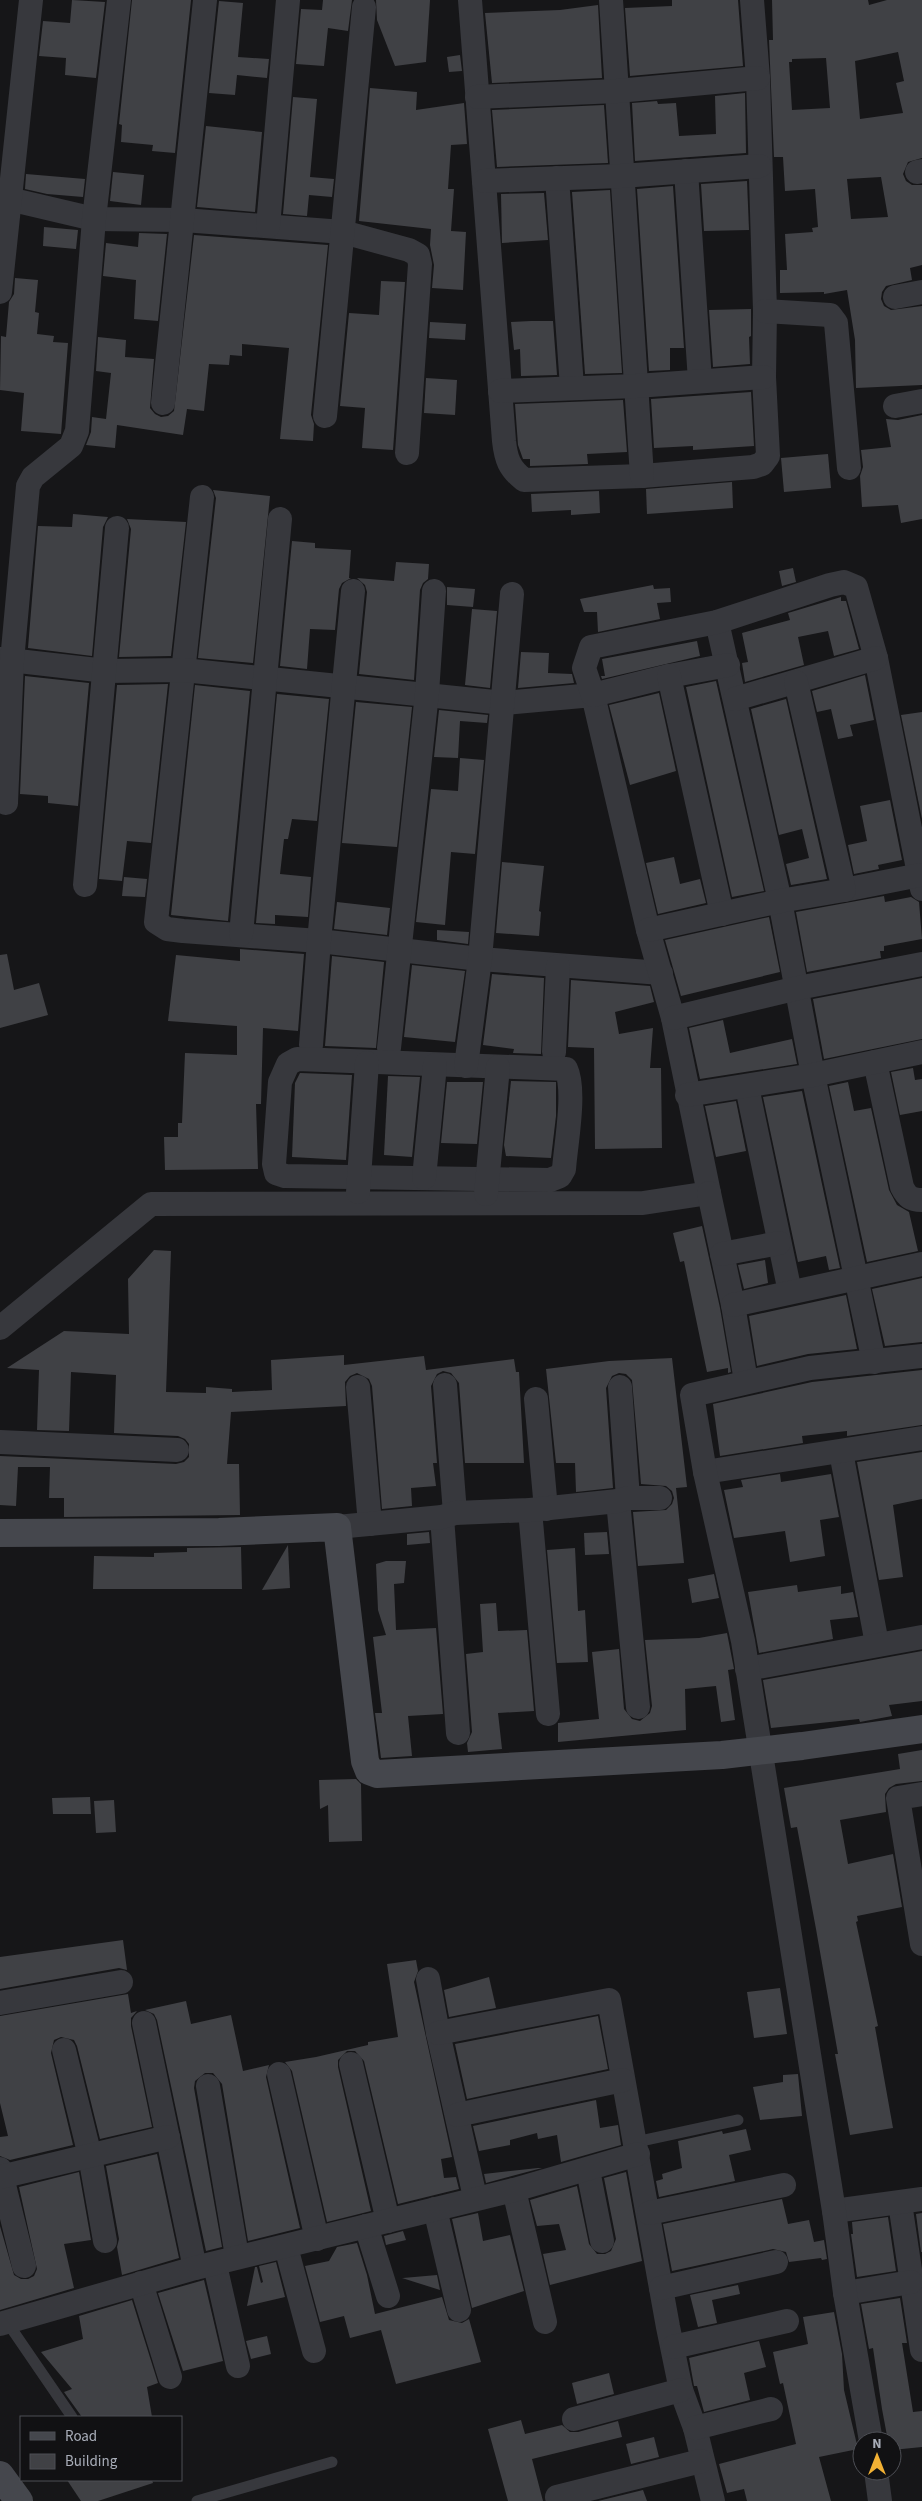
<svg xmlns="http://www.w3.org/2000/svg" width="922" height="2501" viewBox="0 0 922 2501" font-family="'Source Sans 3',sans-serif">
  <rect width="100%" height="100%" fill="#161618"/>
  <g fill="#404145" fill-rule="evenodd">
    <path d="M72,0L105,2L96,78L65,75L66,58L39,56L43,21L70,23Z"/>
    <path d="M132,0H191L175,153L152,151L153,145L121,142L122,125L119,124Z"/>
    <path d="M323,0H352L348,31L328,28L324,66L296,64L301,9L322,10Z"/>
    <path d="M376,0H430L426,62L395,66L377,20Z"/>
    <path d="M672,0H738L743,66L630,76L625,8L672,6Z"/>
    <path d="M772,0H868L869,5L887,0H922V158L908,162L903,174L906,181L912,185H922V265L910,268L912,280L886,286L882,292L881,299L884,306L891,310L922,306V385L856,388L855,340L847,290L824,294V292L780,293V270H787L785,234L813,232L812,228L818,227L815,189L785,191L783,157H774L769,40H773ZM898,52L904,81L896,83L903,113L860,119L855,61ZM826,58L830,108L792,110L789,62H792V59ZM881,177L888,217L851,219L847,179Z"/>
    <path d="M219,1L243,3L238,57L269,59L267,78L237,75L235,95L209,93Z"/>
    <path d="M598,5L602,78L492,83L485,13L560,10Z"/>
    <path d="M460,55L462,71L449,72L447,57Z"/>
    <path d="M370,88L417,92L416,110L464,103L467,144L451,145L448,189H454L451,231L466,232L463,290L432,288L434,265L430,245L431,229L359,221Z"/>
    <path d="M745,93L746,153L635,161L632,103L657,101L658,104L676,103L679,136L716,134L715,96Z"/>
    <path d="M293,97L317,99L310,177L334,179L332,197L309,195L307,216L283,214Z"/>
    <path d="M604,105L608,163L497,167L492,110Z"/>
    <path d="M206,126L262,132L255,212L197,207Z"/>
    <path d="M113,172L144,175L141,205L110,201Z"/>
    <path d="M26,174L85,179L83,197L47,194L25,189Z"/>
    <path d="M747,181L749,230L704,231L701,184Z"/>
    <path d="M673,186L684,348H670V370L649,371L637,189Z"/>
    <path d="M610,190L622,373L585,374L572,192Z"/>
    <path d="M544,193L548,240L502,243L501,194Z"/>
    <path d="M44,227L78,230L76,249L43,246Z"/>
    <path d="M139,233L167,234L158,321L134,319L136,280L103,276L106,243L138,247Z"/>
    <path d="M194,235L328,245L311,415L314,424L313,441L280,439L289,348L242,344V356L230,355L229,365L209,364L204,411L187,409L183,435L117,425L115,448L86,445L91,432L92,417L106,419L111,373L96,371L98,337L126,340L125,357L154,359L150,408L155,414L161,417L168,416L174,411Z"/>
    <path d="M15,278L38,280L35,312L39,313L37,334L54,336L53,342L68,343L61,434L21,431L24,393L0,390L1,336L6,337L9,302L14,294Z"/>
    <path d="M381,281L405,282L393,450L362,448L365,408L340,406L349,313L379,315Z"/>
    <path d="M751,309V336L749,337L750,364L713,367L709,310Z"/>
    <path d="M531,321H553L557,375L521,376L520,349L514,350L511,322Z"/>
    <path d="M430,322L466,324L465,340L429,338Z"/>
    <path d="M426,378L457,380L455,415L424,413Z"/>
    <path d="M751,392L754,446L693,450V446L654,448L651,399Z"/>
    <path d="M623,400L627,452L587,454L588,464L530,466V459H523L518,445L515,404Z"/>
    <path d="M922,415V519L901,523L898,505L862,507L860,476L863,467L861,450L891,447L886,419L898,420Z"/>
    <path d="M828,454L831,488L784,492L781,458Z"/>
    <path d="M732,482L733,508L647,514L646,489Z"/>
    <path d="M213,490L270,496L253,663L198,658L216,498Z"/>
    <path d="M599,491L600,513L571,515V510L532,512L531,494Z"/>
    <path d="M73,514L108,517L103,527L92,656L28,648L38,526L72,527Z"/>
    <path d="M127,519L186,522L171,656L119,657L131,529Z"/>
    <path d="M292,541L315,543V548L351,550L349,578H351L342,583L339,589L335,630L310,629L307,669L280,666Z"/>
    <path d="M396,562L429,564L428,579L423,583L420,590L414,680L359,674L367,592L365,585L357,578L394,581Z"/>
    <path d="M793,568L796,582L782,586L779,571Z"/>
    <path d="M653,585L654,589L670,588L671,602L657,603L660,619L598,632L597,612H584L580,599Z"/>
    <path d="M447,587L475,589L473,607L447,605Z"/>
    <path d="M841,597V601H846L859,649L834,656L828,631L798,637L804,665L745,682L742,663L748,662L742,633L790,620L788,613Z"/>
    <path d="M472,609L497,611L490,688L465,685Z"/>
    <path d="M697,641L700,656L602,679L601,676H605L602,659Z"/>
    <path d="M521,652L549,653L548,673L572,674L574,683L518,688Z"/>
    <path d="M865,675L874,720L850,725L853,736L838,739L831,709L817,712L812,691Z"/>
    <path d="M25,676L89,683L78,806L48,803V796L20,794Z"/>
    <path d="M716,681L764,891L732,897L686,687Z"/>
    <path d="M168,684L151,843L127,841L122,881L99,879L117,685Z"/>
    <path d="M195,685L250,691L228,921L171,915Z"/>
    <path d="M659,693L676,771L630,785L609,705Z"/>
    <path d="M277,694L329,699L317,821L292,819L288,839H284L280,874L311,877L308,917L275,915V924L256,923Z"/>
    <path d="M786,699L827,879L791,885L786,864L809,858L802,829L779,835L751,709Z"/>
    <path d="M356,702L412,707L397,847L342,843Z"/>
    <path d="M439,710L488,715L487,723L460,721L458,758L434,757Z"/>
    <path d="M922,712V819L901,715Z"/>
    <path d="M460,758L484,760L475,854L451,852L445,925L416,922L431,789L458,791Z"/>
    <path d="M890,800L902,860L878,865L879,869L854,874L848,845L867,841L860,806Z"/>
    <path d="M674,857L680,884L700,879L706,903L658,914L646,863Z"/>
    <path d="M502,862L544,866L539,911L541,912L539,936L496,933Z"/>
    <path d="M124,877L147,879L145,897L122,896Z"/>
    <path d="M884,896L885,902L911,897L919,902L922,939L884,946V951H880L881,958L807,972L796,912Z"/>
    <path d="M337,902L390,908L387,935L334,929Z"/>
    <path d="M769,917L780,972L681,996L665,940Z"/>
    <path d="M437,930L469,932L468,944L437,940Z"/>
    <path d="M240,949L304,954L298,1031L263,1028L261,1104H256L258,1169L165,1170L164,1137H178V1123H182L185,1053L237,1055V1026L168,1021L176,955L240,961Z"/>
    <path d="M7,954L14,990L39,983L48,1015L0,1028V955Z"/>
    <path d="M332,956L384,962L376,1048L325,1046Z"/>
    <path d="M412,965L465,971L455,1042L404,1037Z"/>
    <path d="M492,974L544,978L541,1054L513,1053L514,1049L483,1045Z"/>
    <path d="M922,978V1039L824,1059L813,999Z"/>
    <path d="M571,980L650,986L654,1002L615,1012L619,1034L653,1028L650,1068H661L662,1148L595,1149L594,1048L568,1047Z"/>
    <path d="M723,1020L730,1053L792,1039L797,1064L700,1079L689,1028Z"/>
    <path d="M913,1068L915,1080L922,1079V1111L900,1115L891,1072Z"/>
    <path d="M300,1073L352,1075L346,1160L292,1157L295,1083Z"/>
    <path d="M388,1076L420,1077L412,1157L384,1155Z"/>
    <path d="M511,1081L556,1082V1116L551,1158L506,1156L504,1145Z"/>
    <path d="M447,1082H483L477,1144L441,1143Z"/>
    <path d="M848,1082L854,1111L871,1108L889,1190L897,1205L909,1212L918,1251L867,1262L829,1086Z"/>
    <path d="M802,1091L840,1268L829,1270L826,1256L798,1262L763,1097Z"/>
    <path d="M736,1101L746,1151L716,1157L705,1106Z"/>
    <path d="M702,1226L720,1308L731,1372L728,1373V1368L707,1372L684,1261L680,1262L673,1233Z"/>
    <path d="M154,1250L171,1251L166,1392L206,1393V1387L232,1389V1392L272,1390L271,1360L344,1355V1365L424,1356L426,1370L514,1359L516,1372H519L524,1463H465L459,1383L451,1373L443,1371L437,1374L431,1386L437,1463H433L436,1486L411,1488L412,1506L382,1509L372,1386L369,1379L357,1373L350,1376L345,1382L346,1406L231,1412L227,1464H239L240,1515L64,1517V1498H49L50,1467H18L16,1506L0,1505V1456L176,1464L184,1462L189,1457V1444L185,1439L178,1436L114,1433L116,1375L71,1372L69,1431L37,1430L39,1370L7,1368L64,1331L129,1334L128,1279Z"/>
    <path d="M765,1260L768,1283L744,1289L738,1265Z"/>
    <path d="M922,1278V1342L885,1346L872,1289Z"/>
    <path d="M846,1295L857,1349L808,1354L757,1366L749,1316Z"/>
    <path d="M672,1358L687,1487L676,1488L684,1563L638,1566L633,1512L666,1510L672,1504L674,1498L672,1491L666,1486L641,1484L632,1380L626,1374L619,1373L612,1376L606,1388L613,1488L576,1492L575,1463H556L546,1369L609,1361Z"/>
    <path d="M922,1370V1425L847,1436V1431L802,1436L803,1443L720,1456L713,1404L812,1382Z"/>
    <path d="M922,1452V1499L893,1505L903,1577L879,1580L857,1462Z"/>
    <path d="M780,1474L781,1482L831,1474L839,1517L820,1520L825,1556L790,1562L785,1531L734,1538L724,1490L743,1487L741,1480Z"/>
    <path d="M429,1532L430,1543L407,1545V1534Z"/>
    <path d="M607,1532L609,1554L585,1555L584,1533Z"/>
    <path d="M288,1545L290,1588L262,1590Z"/>
    <path d="M241,1547L242,1589H93L94,1556L154,1557V1553L187,1552V1548Z"/>
    <path d="M575,1548L578,1611L585,1610L588,1662L557,1663L547,1550Z"/>
    <path d="M386,1561H406L404,1583L394,1584L396,1630L436,1628L443,1714L408,1716L412,1756L381,1758L375,1713H382L373,1637L386,1635L378,1610L376,1564Z"/>
    <path d="M714,1574L719,1598L692,1603L688,1579Z"/>
    <path d="M797,1585L798,1592L841,1586V1594L853,1592L858,1617L830,1620L833,1639L759,1653L748,1592Z"/>
    <path d="M496,1603L498,1631L527,1630L534,1711L498,1713L502,1749L468,1752L467,1743L472,1732L466,1654L483,1652L480,1604Z"/>
    <path d="M727,1633L734,1669L728,1670L735,1720L721,1722L716,1686L685,1689L686,1730L558,1742V1723L599,1719L592,1652L619,1649L624,1709L632,1719L640,1721L650,1713L652,1706L645,1640L699,1638Z"/>
    <path d="M922,1651V1701L889,1705L892,1716L860,1722L859,1719L771,1728L763,1680Z"/>
    <path d="M922,1750V1781L896,1784L889,1788L885,1794L886,1812L840,1820L848,1864L893,1854L902,1907L857,1916L858,1921L856,1922L878,2026L875,2027L893,2128L850,2135L835,2054H838L816,1929L797,1827L791,1828L784,1788L900,1769L898,1754Z"/>
    <path d="M356,1779L361,1784L362,1841L329,1842L328,1805L320,1809L319,1780Z"/>
    <path d="M90,1797L91,1814H53L52,1798Z"/>
    <path d="M114,1800L116,1832L96,1833L94,1801Z"/>
    <path d="M123,1940L127,1970L119,1968L0,1989V1957Z"/>
    <path d="M416,1960L418,1971L414,1982L452,2157L441,2159L444,2178L456,2177L459,2189L398,2204L364,2061L355,2051H347L338,2060V2067L371,2211L327,2222L292,2071L285,2062L316,2057L368,2045V2042L398,2037L387,1964Z"/>
    <path d="M489,1977L496,2008L449,2017L444,1990Z"/>
    <path d="M780,1988L787,2034L754,2038L747,1992Z"/>
    <path d="M128,1994L131,2013L137,2011L131,2018V2026L152,2127L100,2139L77,2046L74,2040L61,2037L54,2040L51,2053L73,2145L10,2160L0,2156V2137L8,2136L0,2103V2016Z"/>
    <path d="M186,2001L191,2024L231,2015L243,2071L269,2065L266,2077L300,2228L248,2241L222,2084L213,2073H205L195,2081L194,2088L222,2247L206,2251L157,2020L154,2014L145,2010Z"/>
    <path d="M598,2016L608,2069L467,2099L455,2044Z"/>
    <path d="M798,2074L802,2116L760,2120L753,2087L783,2082V2075Z"/>
    <path d="M596,2100L600,2128L618,2125L621,2145L561,2162L557,2135L538,2139L537,2133L510,2140V2145L479,2151L473,2126Z"/>
    <path d="M746,2129L751,2150L729,2155L735,2181L659,2197L656,2181L663,2179L662,2174L682,2168L678,2141L722,2131L723,2134Z"/>
    <path d="M157,2154L179,2258L122,2275L117,2247L119,2239L106,2166Z"/>
    <path d="M538,2168H542L486,2183L484,2174Z"/>
    <path d="M79,2172L91,2240L64,2244L74,2288L0,2310V2226L14,2275L21,2279H28L34,2276L37,2269L19,2187Z"/>
    <path d="M626,2172L642,2261L550,2285L543,2254L566,2250L559,2224L537,2226L530,2200L577,2186L589,2244L597,2254H605L611,2251L616,2239L604,2178Z"/>
    <path d="M782,2199L788,2224L809,2220L814,2242L824,2240L827,2259L822,2260L821,2258L789,2262L786,2252L773,2249L672,2271L663,2224Z"/>
    <path d="M478,2213L483,2241L510,2235L524,2291L472,2308L452,2219Z"/>
    <path d="M922,2213V2252H921L916,2214Z"/>
    <path d="M888,2217L896,2271L857,2277L851,2234H853L852,2222Z"/>
    <path d="M403,2231L406,2240L386,2245L384,2236Z"/>
    <path d="M357,2243L367,2275L375,2314L442,2297L449,2320L462,2323L469,2319L481,2362L396,2384L381,2330L350,2338L344,2316L320,2322L305,2266L329,2261L337,2247Z"/>
    <path d="M276,2262L285,2297L247,2306L255,2267H257L261,2283L263,2282L259,2266Z"/>
    <path d="M437,2275L440,2290L402,2278H403Z"/>
    <path d="M204,2280L223,2361L183,2371L158,2293Z"/>
    <path d="M738,2285L740,2294L712,2300L717,2323L698,2327L690,2295Z"/>
    <path d="M900,2298L907,2343H902L913,2412L922,2411V2447L892,2450V2441H888L882,2409L873,2348L869,2349L861,2304Z"/>
    <path d="M132,2300L158,2383L147,2387L152,2417H82L64,2392L72,2389L41,2352L83,2339L79,2316Z"/>
    <path d="M834,2312L842,2354L844,2390L858,2449L819,2457L831,2501H747L744,2489L727,2493L719,2464L796,2444L783,2383L780,2384L773,2352L808,2344L803,2317Z"/>
    <path d="M267,2336L271,2354L251,2359L246,2341Z"/>
    <path d="M759,2341L766,2367L744,2373L750,2400L704,2412L697,2386H694L689,2358Z"/>
    <path d="M609,2373L614,2394L577,2404L572,2383Z"/>
    <path d="M521,2420L525,2434L562,2425L570,2432H578L618,2421L622,2437L532,2459L543,2501H508L488,2429Z"/>
    <path d="M654,2437L659,2457L631,2464L626,2444Z"/>
    <path d="M67,2480H152L153,2483L98,2501H81Z"/>
    <path d="M643,2490L647,2501H598Z"/>
  </g>
  <g fill="none" stroke-linecap="round" stroke-linejoin="round">
    <g stroke="#37383d" stroke-width="11">
      <path d="M636,2142L738,2120"/>
      <path d="M7,2322L72,2417"/>
      <path d="M197,2501L332,2462"/>
    </g>
    <g stroke="#37383d" stroke-width="24">
      <path d="M470,0L504,441C506,459 509,468 524,480L642,476L753,467L762,464L768,456L764,377L765,311L758,78L752,0"/>
      <path d="M611,0L642,476"/>
      <path d="M477,97L617,91L758,78"/>
      <path d="M686,171L700,381"/>
      <path d="M917,172L922,171"/>
      <path d="M557,178L572,387"/>
      <path d="M484,181L621,176L760,166"/>
      <path d="M0,197L94,219L183,220L343,232L409,250L418,255L420,264L407,453"/>
      <path d="M268,226L288,0"/>
      <path d="M0,292L31,0"/>
      <path d="M895,297L922,292"/>
      <path d="M765,311L830,315L836,323L849,468"/>
      <path d="M500,391L636,386L764,377"/>
      <path d="M163,403L205,0"/>
      <path d="M895,406L922,401"/>
      <path d="M325,416L364,7"/>
      <path d="M202,497L156,922L167,929L183,931L319,941L480,959L661,973"/>
      <path d="M717,622L780,901L813,1075L874,1362"/>
      <path d="M0,659L106,671L183,670L504,703L593,695L648,930L673,1018L709,1193L643,1203L151,1204L0,1328"/>
      <path d="M728,665L669,676L593,695L584,668L591,647L717,622L830,585L844,582L856,587L876,658L922,889"/>
      <path d="M669,676L722,914"/>
      <path d="M735,699L876,658"/>
      <path d="M6,803L12,661L28,486L33,477L71,446L77,431L94,219L119,0"/>
      <path d="M85,885L117,528"/>
      <path d="M844,890L920,875"/>
      <path d="M648,930L780,901L844,890L796,682"/>
      <path d="M241,934L280,519"/>
      <path d="M673,1018L798,988L922,964"/>
      <path d="M311,1045L319,941L353,591"/>
      <path d="M389,1048L427,693L434,591"/>
      <path d="M554,1052L558,966"/>
      <path d="M297,1059L566,1069C576,1090 566,1143 564,1169L560,1176L550,1180L285,1176L276,1173L274,1164L280,1082L288,1064Z"/>
      <path d="M875,1062L902,1187C907,1197 911,1200 922,1200"/>
      <path d="M466,1066L480,959L512,594"/>
      <path d="M747,1087L790,1292"/>
      <path d="M687,1095L813,1075L922,1052"/>
      <path d="M424,1178L435,1065"/>
      <path d="M358,1192L367,1063"/>
      <path d="M709,1193L733,1305L746,1381"/>
      <path d="M486,1194L498,1067"/>
      <path d="M722,1254L779,1243"/>
      <path d="M733,1305L922,1264"/>
      <path d="M445,1385L455,1513"/>
      <path d="M358,1387L370,1524"/>
      <path d="M620,1387L628,1498"/>
      <path d="M536,1399L546,1509"/>
      <path d="M0,1442L177,1450"/>
      <path d="M841,1452L877,1644"/>
      <path d="M705,1472L922,1438"/>
      <path d="M618,1501L638,1707"/>
      <path d="M530,1510L548,1714"/>
      <path d="M442,1517L458,1733"/>
      <path d="M337,1527L442,1517L455,1513L530,1510L618,1501L628,1498H660"/>
      <path d="M747,1669L922,1637"/>
      <path d="M922,1794L898,1798L922,1944"/>
      <path d="M428,1979L438,2033L475,2197"/>
      <path d="M0,2003L121,1982"/>
      <path d="M144,2023L195,2268"/>
      <path d="M438,2033L609,2000L668,2327L681,2390L695,2428L713,2501"/>
      <path d="M64,2050L90,2156L105,2241"/>
      <path d="M351,2064L388,2221"/>
      <path d="M279,2074L317,2239"/>
      <path d="M208,2086L237,2256"/>
      <path d="M457,2115L623,2080"/>
      <path d="M0,2169L24,2266"/>
      <path d="M588,2170L602,2241"/>
      <path d="M0,2177L168,2137"/>
      <path d="M514,2190L545,2322"/>
      <path d="M900,2203L922,2350"/>
      <path d="M435,2209L459,2310"/>
      <path d="M834,2211L922,2199"/>
      <path d="M649,2213L784,2185"/>
      <path d="M366,2226L388,2296"/>
      <path d="M286,2247L314,2351"/>
      <path d="M215,2265L238,2366"/>
      <path d="M141,2283L170,2377"/>
      <path d="M661,2288L776,2262"/>
      <path d="M845,2293L911,2282"/>
      <path d="M0,2324L195,2268L514,2190L638,2154"/>
      <path d="M673,2347L787,2321"/>
      <path d="M574,2419L681,2390"/>
      <path d="M695,2428L771,2409"/>
      <path d="M871,2441L845,2293L834,2211L743,1641L705,1472L692,1395L810,1368L922,1356"/>
      <path d="M876,2471L880,2501"/>
      <path d="M557,2497L701,2461"/>
    </g>
    <g stroke="#45474d" stroke-width="28">
      <path d="M0,1533L219,1532L337,1527L365,1761L369,1771L377,1774L722,1755L802,1746L922,1729"/>
      <path d="M0,2475L19,2501"/>
    </g>
  </g>
  <rect x="20" y="2416" width="162" height="65" fill="#111113" stroke="#4d4f55"/>
  <rect x="30" y="2432" width="25" height="8" fill="#45474d" stroke="#4d4f55"/>
  <text x="65" y="2441" font-size="15" fill="#a8adb8">Road</text>
  <rect x="30" y="2454" width="25" height="15" fill="#404145" stroke="#4d4f55"/>
  <text x="65" y="2466" font-size="15" fill="#a8adb8">Building</text>
  <g transform="translate(877 2456)"><circle r="24" fill="#111113" stroke="#4d4f55"/>
  <path d="M0-4L9 19L0 12L-9 19Z" fill="#f2b134"/>
  <text y="-8" font-size="14" font-weight="bold" text-anchor="middle" fill="#a8adb8">N</text>
  </g>
</svg>
